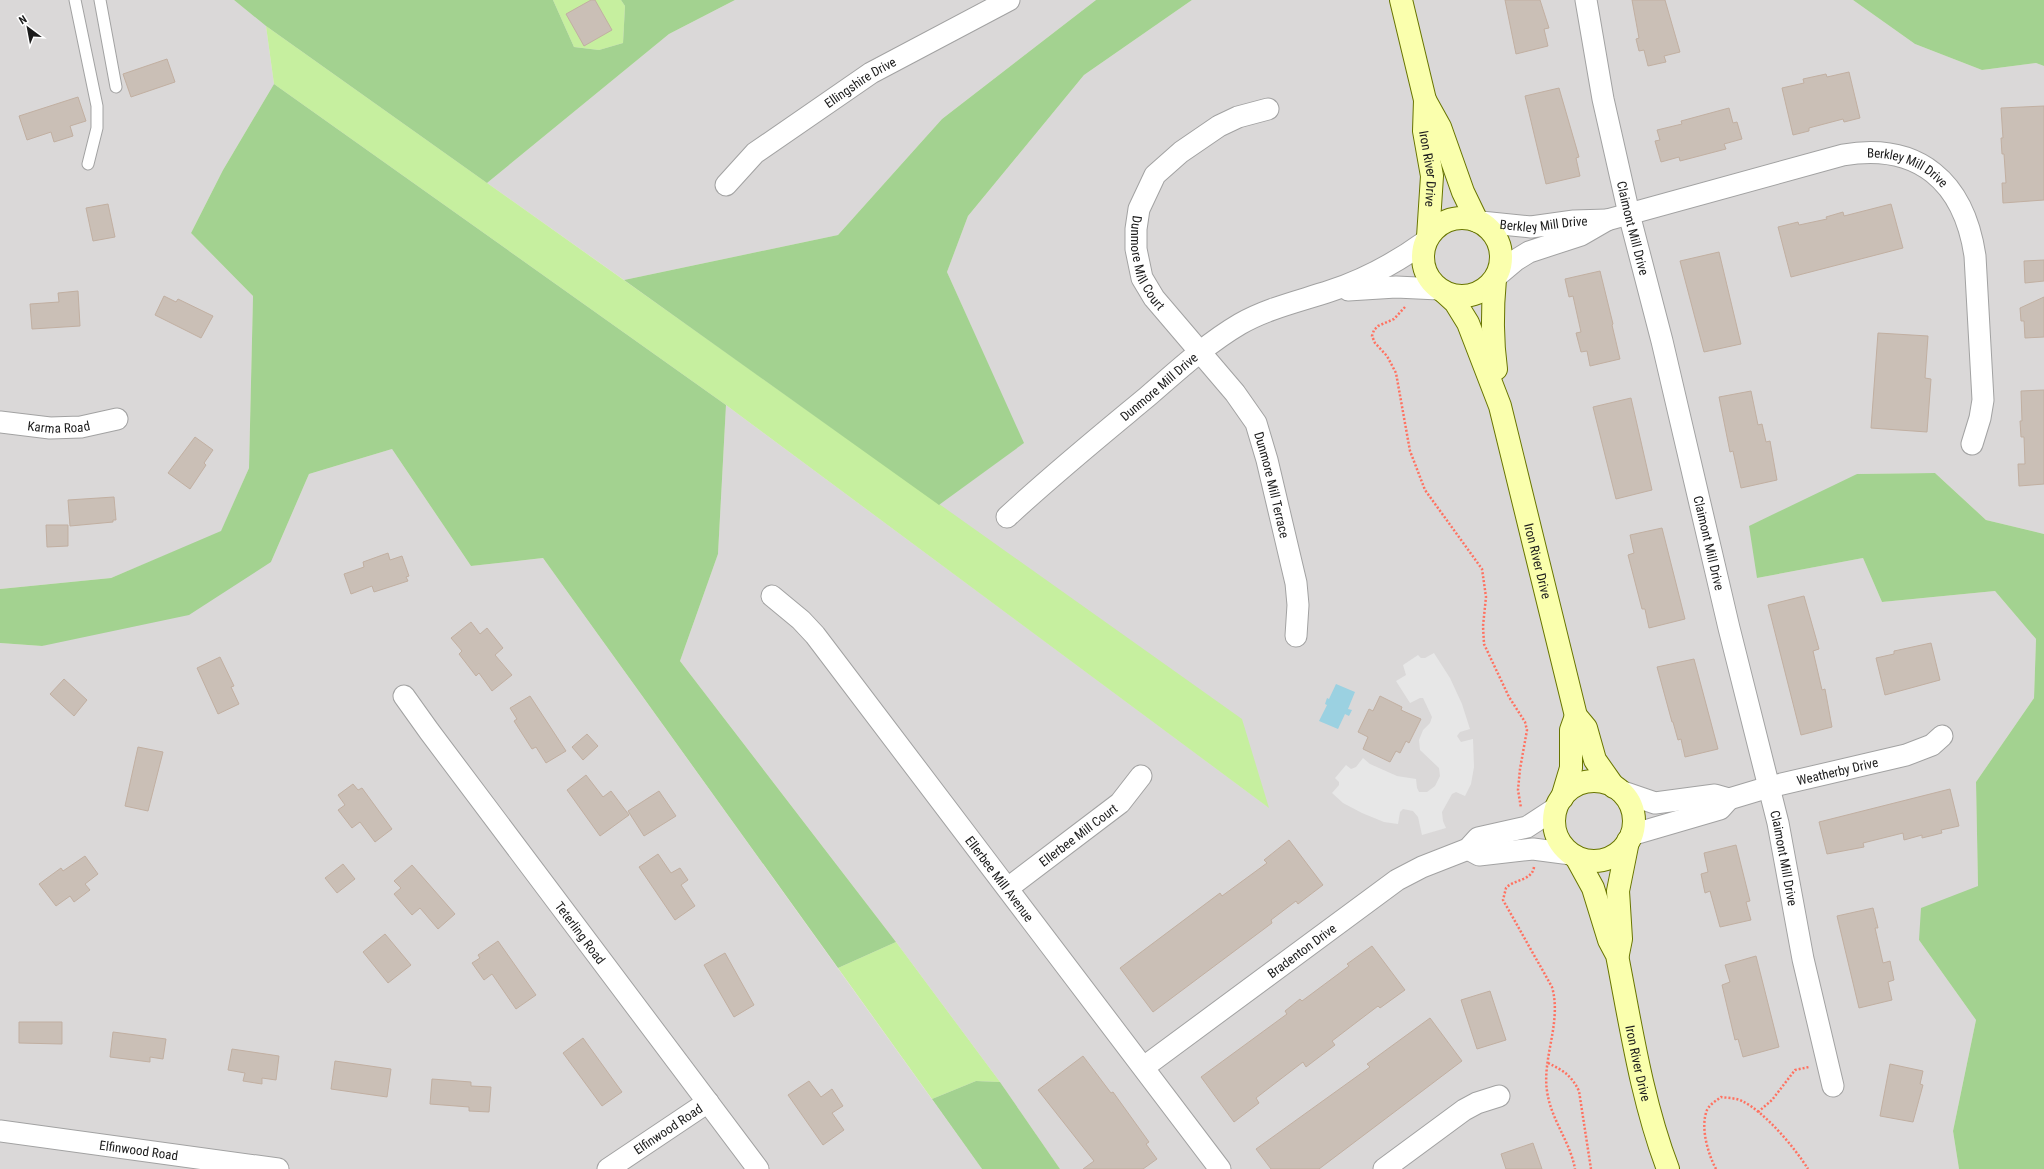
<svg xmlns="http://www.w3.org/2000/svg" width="2044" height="1169" viewBox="0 0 2044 1169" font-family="'Roboto Condensed',sans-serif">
  <rect width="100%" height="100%" fill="#eee9e0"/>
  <g fill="#dad8d8">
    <path d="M0,0H234L266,26L274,84L223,170L191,233L253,296L249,468L221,532L111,578L0,589Z"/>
    <path d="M735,0H1096L942,119L838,235L624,280L487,183L669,34Z"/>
    <path d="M1192,0H1853L1915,44L1982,70L2036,63L2044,66V534L1986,520L1935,473L1857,474L1757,578L1863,558L1882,602L1995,591L2036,639L2034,698L1976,782L1978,886L1919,940L1976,1020L1953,1131L1959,1169H1060L1000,1082L896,942L680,661L718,554L726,405L1268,807L1241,719L939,505L1023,443L947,272L968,216L1084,75Z"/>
    <path d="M392,449L471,566L543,558L982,1169H0V643L42,646L271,562L309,474Z"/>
  </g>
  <g fill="#c6ef9f">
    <path d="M553,0H621L625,6L623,43L599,50L574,47Z"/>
    <path d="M266,26L1242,719L1269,808L726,405L274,84Z"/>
    <path d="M896,942L1000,1082L976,1081L932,1099L838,968Z"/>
  </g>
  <g fill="#a3d290">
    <path d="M234,0H553L574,47L599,50L623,43L625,6L621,0H735L669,34L487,183L266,26Z"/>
    <path d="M1096,0H1192L1084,75L968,216L947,272L1024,443L939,505L624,280L838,235L942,119Z"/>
    <path d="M1853,0H2044V66L2036,63L1982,70L1915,44Z"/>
    <path d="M274,84L726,405L718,554L680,661L896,942L838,968L543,558L471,566L392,449L309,474L271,562L189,615L42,646L0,643V589L111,578L221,531L249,468L253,296L191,233L223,170Z"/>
    <path d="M1935,473L1986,520L2044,534V1169H1959L1953,1131L1976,1020L1919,940L1921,908L1978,886L1976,782L2034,698L2036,639L1995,591L1882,602L1863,558L1757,578L1749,526L1857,474Z"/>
    <path d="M976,1081L1000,1082L1060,1169H982L932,1099Z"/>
  </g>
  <path fill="#e7e7e7" d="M1434,653L1450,678L1462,704L1470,729L1460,732L1457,736L1461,742L1473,739L1474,767L1471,784L1465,796L1456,792L1452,794L1442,812L1443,821L1446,828L1422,835L1418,817L1413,811L1403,809L1400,812L1398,824L1384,822L1362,813L1343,803L1332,793L1339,785V782L1335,778L1346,765L1351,769L1356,767L1363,758L1370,764L1397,776L1416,779L1417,788L1419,792H1427L1435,786L1440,776L1439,768L1420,750L1419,740L1423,730L1430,723L1432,717L1423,698H1420L1410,703L1396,681L1406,675L1403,665L1418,655L1421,658H1425Z"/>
  <path fill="#9bd1e1" d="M1336,684L1355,692L1348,709L1352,710L1349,716L1345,714L1338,729L1319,721L1327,705L1325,704L1327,698L1329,699Z"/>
  <g fill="#cabfb6" stroke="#c1afa1">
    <path d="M591,0H595L612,30L584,46L566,14Z"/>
    <path d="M1505,0H1540L1549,28L1544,29L1548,46L1516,54Z"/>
    <path d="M1632,0H1665L1680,52L1664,56L1666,62L1648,66L1644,50L1639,51L1636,39L1639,38Z"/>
    <path d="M167,59L175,82L131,97L123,74Z"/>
    <path d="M1849,72L1860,118L1844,122L1843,119L1809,128V131L1793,135L1782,88L1804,83L1803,79L1826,74L1827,77Z"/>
    <path d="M1559,88L1579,157L1576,158L1580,176L1546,184L1525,96Z"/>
    <path d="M78,97L86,121L70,126L73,136L54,142L51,132L27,140L19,116Z"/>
    <path d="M2044,106V200L2003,203L2002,183H2006L2004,154H2002L2001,138H2003L2001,108Z"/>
    <path d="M1729,108L1733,123L1737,122L1742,139L1724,144L1726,149L1680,161L1679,157L1661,162L1655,141L1660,140L1657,130L1682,124L1681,121Z"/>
    <path d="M108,204L115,237L93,241L86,208Z"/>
    <path d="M1891,204L1903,248L1791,277L1778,227L1798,222L1799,225L1827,219L1826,217L1843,212L1844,216Z"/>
    <path d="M1719,252L1741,344L1704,352L1680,261Z"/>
    <path d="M2044,260V281L2025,283L2024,261Z"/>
    <path d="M1600,271L1613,324L1612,325L1620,359L1590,366L1587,351L1581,352L1576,333L1581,332L1573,296L1569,297L1565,279Z"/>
    <path d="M78,291L80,326L32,329L30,304L59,302L58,293Z"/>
    <path d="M164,296L176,302L178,299L213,316L201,338L155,315Z"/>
    <path d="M2044,297V337L2025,338L2024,321H2021L2020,308Z"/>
    <path d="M1878,333L1928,336L1925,378L1931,379L1927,432L1871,428Z"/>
    <path d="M2044,390V484L2019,486L2018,464H2025L2024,437H2021L2020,421H2022L2021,391Z"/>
    <path d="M1751,391L1758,425L1762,424L1766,442L1770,441L1777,480L1741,488L1733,451L1730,452L1719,397Z"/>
    <path d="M1631,398L1652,490L1616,499L1593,407Z"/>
    <path d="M195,437L213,450L204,463L206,465L190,489L168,473Z"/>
    <path d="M114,497L116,520H113V522L70,526L68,500Z"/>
    <path d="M46,525H68V546L47,547Z"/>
    <path d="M1662,528L1685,619L1649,628L1645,609H1642L1628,555L1634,553L1630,535Z"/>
    <path d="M388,553L390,560L402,556L409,576L406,577L408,581L374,592L372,586L351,594L344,574L364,567L363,562Z"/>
    <path d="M1804,596L1819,649L1813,651L1822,690L1825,689L1832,727L1801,735L1768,605Z"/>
    <path d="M471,622L480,634L487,628L503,648L495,655L512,675L492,691L479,673L476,676L459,654L462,651L451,638Z"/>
    <path d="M1931,643L1940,680L1885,695L1876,658L1894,654V651Z"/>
    <path d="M220,657L234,686L231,687L239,704L218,714L197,668Z"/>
    <path d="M1694,659L1718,749L1685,757L1681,739L1678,740L1673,722H1672L1657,667Z"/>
    <path d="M64,679L87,700L74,716L50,694Z"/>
    <path d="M530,696L566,751L546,763L536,747L532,749L514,721L517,719L510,708Z"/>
    <path d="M1380,696L1402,707L1401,710L1421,719L1409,743L1406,741L1400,753L1396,751L1390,762L1363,749L1368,737L1358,732L1369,709L1373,711Z"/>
    <path d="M587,734L598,746L583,760L572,747Z"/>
    <path d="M138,747L163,752L148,811L125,806Z"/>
    <path d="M586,775L603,797L611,791L629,815L600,836L567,790Z"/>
    <path d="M353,784L358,790L362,788L392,829L375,842L360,822L352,828L338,810L345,805L338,795Z"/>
    <path d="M1950,789L1959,826L1941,830L1942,833L1922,838V835L1904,840L1903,833L1863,843L1864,847L1827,854L1819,822Z"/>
    <path d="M659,791L676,816L644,836L628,811Z"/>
    <path d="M1289,840L1323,885L1298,904L1296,901L1271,920L1272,923L1153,1012L1120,968L1220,893L1222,896L1267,863L1264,860Z"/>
    <path d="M1736,845L1750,901L1746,902L1751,920L1720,927L1710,891L1705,893L1701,874L1708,872L1704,853Z"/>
    <path d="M658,854L671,873L680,868L688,880L681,885L695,906L675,920L639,867Z"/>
    <path d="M85,856L98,874L85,884L90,890L74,902L70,896L56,906L39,884L61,868L63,871Z"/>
    <path d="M343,864L355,879L337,893L325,878Z"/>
    <path d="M412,865L455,914L438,929L420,908L412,915L394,894L401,888L394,881Z"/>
    <path d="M1873,908L1878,928H1875L1883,963L1890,961L1894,980L1888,982L1892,1000L1859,1008L1837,916Z"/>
    <path d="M385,934L411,965L388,983L363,952Z"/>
    <path d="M498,941L536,995L516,1009L492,974L484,980L472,963L480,958L478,955Z"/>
    <path d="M1372,946L1405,990L1380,1008L1378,1006L1332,1041L1335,1045L1306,1067L1303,1062L1256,1098L1259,1103L1234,1122L1201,1077L1287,1014L1285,1011L1300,999L1302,1001L1349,966L1347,964Z"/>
    <path d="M725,953L754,1005L734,1017L704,965Z"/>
    <path d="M1756,956L1779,1047L1743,1057L1738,1039L1735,1040L1722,985L1730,982L1725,965Z"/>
    <path d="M1490,991L1506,1040L1477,1049L1461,1000Z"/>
    <path d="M1430,1018L1462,1061L1319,1169H1271L1256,1149L1370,1067L1367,1064Z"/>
    <path d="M19,1022H62V1044L19,1043Z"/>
    <path d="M113,1032L166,1039L163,1059L150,1057V1062L110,1057Z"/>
    <path d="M583,1038L622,1092L602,1106L563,1053Z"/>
    <path d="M232,1049L279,1056L276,1080L262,1078V1084L243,1081L245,1073L228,1070Z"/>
    <path d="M1083,1056L1111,1093L1113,1092L1149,1142L1146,1144L1157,1159L1143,1169H1083L1094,1161L1038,1090Z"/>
    <path d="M335,1061L391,1069L387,1097L331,1089Z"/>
    <path d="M1890,1064L1923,1071L1920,1084L1923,1085L1913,1122L1880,1116Z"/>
    <path d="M432,1079L471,1082V1086L491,1087L489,1112L469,1111V1107L430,1104Z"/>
    <path d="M809,1081L821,1097L832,1089L843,1106L832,1113L844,1130L823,1145L788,1095Z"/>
    <path d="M1533,1143L1542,1169H1506L1501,1154Z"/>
  </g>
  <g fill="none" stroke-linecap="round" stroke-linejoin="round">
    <defs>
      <g id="lane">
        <path d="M75,0L97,106V128L88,164"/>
        <path d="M100,0L116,87"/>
      </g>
      <g id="street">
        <path id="s1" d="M1586,0L1603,99L1629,214L1662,341L1729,628L1778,823L1803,959L1833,1086"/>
        <path id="s2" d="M1268,109L1238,117L1219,126L1181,152L1155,175L1139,209L1136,229V249L1142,278L1154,298L1235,393L1256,423L1267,460L1296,583L1298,605L1296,636"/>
        <path id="s3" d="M726,185L755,153L871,73L1009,0"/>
        <path id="s4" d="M1607,220L1843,155C1919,142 1964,182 1975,256L1983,400L1980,418L1972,444"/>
        <path id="s5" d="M1481,222L1531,227L1574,221L1607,220L1581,235L1529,252L1516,260L1497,276"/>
        <path d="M1348,290L1396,287L1439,289"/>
        <path id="s6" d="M0,422L50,428L81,427L117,419"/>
        <path id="s7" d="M1007,517C1052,475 1100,436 1147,397C1176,372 1206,344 1240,324C1268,308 1300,301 1330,291C1364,280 1397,262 1426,241"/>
        <path id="s8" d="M772,596L801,620L815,635L1220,1169"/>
        <path id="s9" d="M404,696L429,731L758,1169"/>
        <path id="s10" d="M1620,791L1655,803L1715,795L1729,799L1769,787L1906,755L1932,745L1942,736"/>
        <path d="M1631,835L1720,809L1729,799"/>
        <path d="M1468,849L1479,855L1533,849L1571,854"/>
        <path id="s11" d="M1008,888L1120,803L1141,776"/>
        <path id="s12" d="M1144,1067L1397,880L1422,867L1468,849L1478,838L1527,827L1556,808"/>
        <path id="s13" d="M0,1131L278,1169"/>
        <path id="s14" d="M608,1169L708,1102"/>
        <path d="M1384,1169L1464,1110L1477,1103L1499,1096"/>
      </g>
      <g id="secondary">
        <path id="s15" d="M1401,0L1425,100L1424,131L1432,176L1428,237"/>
        <path d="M1425,100L1440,127L1463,192L1477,221"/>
        <circle cx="1462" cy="257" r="39"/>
        <path d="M1495,279C1492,310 1492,339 1496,369"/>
        <path id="s16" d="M1444,292L1455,302L1468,323L1500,406L1576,716L1586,728L1595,760L1614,787"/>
        <circle cx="1594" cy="821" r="40"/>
        <path d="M1562,798L1571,768V730L1576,716"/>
        <path id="s17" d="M1576,857L1593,888L1609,940L1617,955C1631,1027 1642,1101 1668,1169"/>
        <path d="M1618,954L1621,939L1618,891L1628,841"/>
      </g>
    </defs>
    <use href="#lane" stroke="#a2a2a2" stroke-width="13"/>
    <use href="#street" stroke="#a2a2a2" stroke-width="23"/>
    <use href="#secondary" stroke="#687500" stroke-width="24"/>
    <g stroke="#ff7160" stroke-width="2.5" stroke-dasharray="2 2" stroke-linecap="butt">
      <path d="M1405,307L1394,319L1378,326L1374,330L1372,336L1375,343L1387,356L1396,373L1410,451L1425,490L1482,569L1486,597L1483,626L1484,644L1509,697L1525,722L1527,730L1520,769L1518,790L1521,808"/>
      <path d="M1534,867C1532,881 1514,879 1506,888L1503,900L1552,987C1562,1022 1542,1058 1547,1091C1551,1120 1570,1141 1575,1169"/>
      <path d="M1548,1063C1564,1071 1571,1075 1579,1091L1591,1169"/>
      <path d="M1758,1112L1772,1100L1795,1070L1809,1067"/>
      <path d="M1716,1169C1708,1154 1700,1127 1707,1110C1710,1104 1716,1101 1721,1097C1728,1098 1736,1098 1742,1101C1765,1112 1795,1148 1808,1169"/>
    </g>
    <use href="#lane" stroke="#fff" stroke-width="11"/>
    <use href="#street" stroke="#fff" stroke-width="21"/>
    <use href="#secondary" stroke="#faffad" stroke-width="22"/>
  </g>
  <g text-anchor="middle" stroke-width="4" stroke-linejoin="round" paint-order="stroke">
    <g font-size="13" fill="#1b1b1b" stroke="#fff">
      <text dy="5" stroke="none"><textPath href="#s3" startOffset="170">Ellingshire Drive</textPath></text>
      <text dy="5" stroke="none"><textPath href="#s15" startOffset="172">Iron River Drive</textPath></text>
      <text dy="5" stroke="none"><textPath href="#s4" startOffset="313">Berkley Mill Drive</textPath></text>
      <text dy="5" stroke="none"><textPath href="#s5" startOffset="63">Berkley Mill Drive</textPath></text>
      <text dy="5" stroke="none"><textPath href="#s1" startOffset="233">Claimont Mill Drive</textPath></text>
      <text dy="5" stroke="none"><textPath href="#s2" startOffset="227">Dunmore Mill Court</textPath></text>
      <text dy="5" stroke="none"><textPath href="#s7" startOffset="200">Dunmore Mill Drive</textPath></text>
      <text dy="5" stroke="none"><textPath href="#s6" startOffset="59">Karma Road</textPath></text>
      <text dy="5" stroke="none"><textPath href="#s2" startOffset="489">Dunmore Mill Terrace</textPath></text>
      <text dy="5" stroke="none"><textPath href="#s1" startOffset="557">Claimont Mill Drive</textPath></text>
      <text dy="5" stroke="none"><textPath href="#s16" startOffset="288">Iron River Drive</textPath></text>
      <text dy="5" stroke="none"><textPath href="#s10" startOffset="224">Weatherby Drive</textPath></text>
      <text dy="5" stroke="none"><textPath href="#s11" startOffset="88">Ellerbee Mill Court</textPath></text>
      <text dy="5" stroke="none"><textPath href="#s1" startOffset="881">Claimont Mill Drive</textPath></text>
      <text dy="5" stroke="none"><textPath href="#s8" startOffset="364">Ellerbee Mill Avenue</textPath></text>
      <text dy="5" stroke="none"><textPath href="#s9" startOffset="295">Teterling Road</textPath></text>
      <text dy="5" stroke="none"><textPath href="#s12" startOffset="196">Bradenton Drive</textPath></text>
      <text dy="5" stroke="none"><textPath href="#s17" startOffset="217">Iron River Drive</textPath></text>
      <text dy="5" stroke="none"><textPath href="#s14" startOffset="72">Elfinwood Road</textPath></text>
      <text dy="5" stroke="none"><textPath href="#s13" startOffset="140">Elfinwood Road</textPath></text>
    </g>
  </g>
  <g transform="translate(28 28) rotate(328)" stroke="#ffffff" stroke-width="3" paint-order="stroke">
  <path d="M0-3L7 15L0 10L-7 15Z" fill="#1b1b1b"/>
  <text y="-6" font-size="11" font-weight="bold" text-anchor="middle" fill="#1b1b1b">N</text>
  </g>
</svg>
